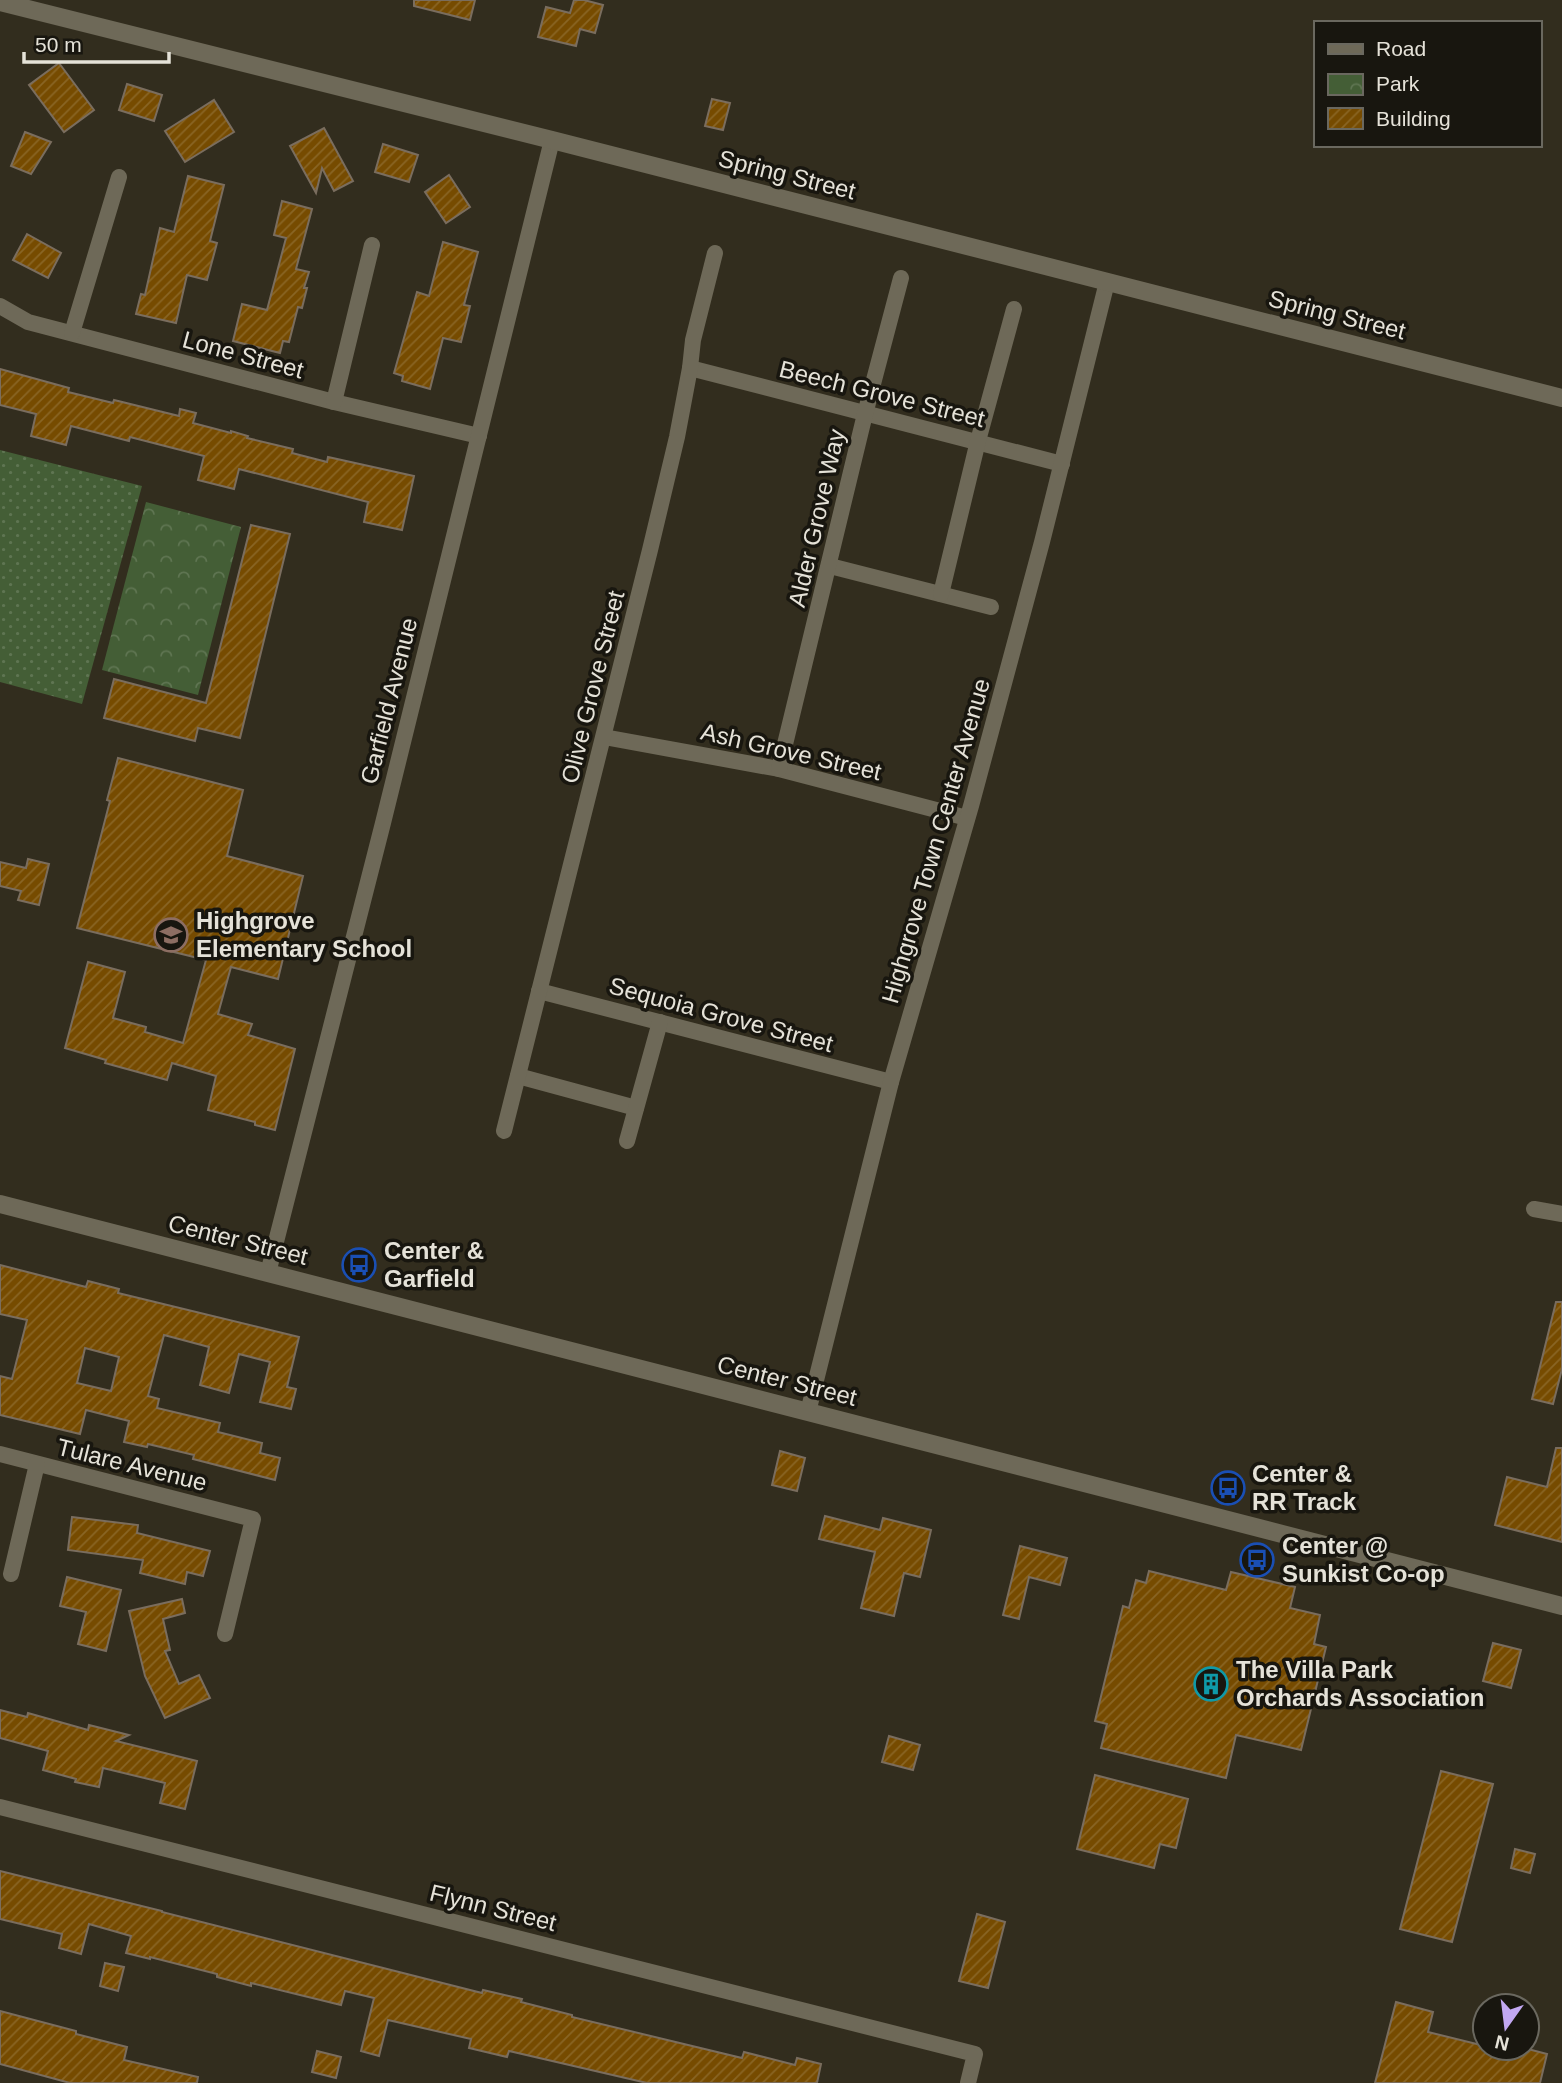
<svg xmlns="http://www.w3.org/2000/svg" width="1562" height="2083" viewBox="0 0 1562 2083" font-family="Arial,sans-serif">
  <defs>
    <pattern id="grass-dots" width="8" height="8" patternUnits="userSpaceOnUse" patternTransform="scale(1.75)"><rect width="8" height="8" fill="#445e36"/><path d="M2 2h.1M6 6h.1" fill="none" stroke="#5f7552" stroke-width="1.8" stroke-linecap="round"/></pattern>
    <pattern id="park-crowns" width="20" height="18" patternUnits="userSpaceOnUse" patternTransform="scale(1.75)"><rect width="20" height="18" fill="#445e36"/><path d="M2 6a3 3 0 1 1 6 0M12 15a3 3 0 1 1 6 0" fill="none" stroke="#5f7552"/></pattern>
    <pattern id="building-hatch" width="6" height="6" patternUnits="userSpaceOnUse" patternTransform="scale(1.75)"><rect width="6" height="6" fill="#764b00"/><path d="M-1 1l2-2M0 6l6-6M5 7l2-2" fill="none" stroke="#896524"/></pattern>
  </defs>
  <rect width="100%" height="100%" fill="#322d1e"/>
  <path fill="url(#grass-dots)" d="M0,450L142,486L82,704L0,682Z"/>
  <path fill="url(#park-crowns)" d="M146,502L241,527L198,695L102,670Z"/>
  <g fill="url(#building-hatch)" stroke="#7a6d5e" stroke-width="2" fill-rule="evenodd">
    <path d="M414,0H475L470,20L414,6Z"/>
    <path d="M574,0H584L603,5L595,33L580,29L576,46L538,37L546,7L570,13Z"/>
    <path d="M59,63L94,110L64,132L29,85Z"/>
    <path d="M127,84L162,95L154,121L119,110Z"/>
    <path d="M712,99L730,103L723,130L705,126Z"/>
    <path d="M214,100L234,132L185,162L165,131Z"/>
    <path d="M324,128L353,181L334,191L322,168L316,193L290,146Z"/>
    <path d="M25,132L51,142L31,174L11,166Z"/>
    <path d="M383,144L418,155L409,182L375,172Z"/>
    <path d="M449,175L470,207L446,223L425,192Z"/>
    <path d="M188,176L224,185L210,241L217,243L207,280L187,275L176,323L136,314L141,294L145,295L160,228L174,232Z"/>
    <path d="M282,201L312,209L296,269L309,272L304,288H307L302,308L298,307L289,342L283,341L280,353L233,341L242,304L267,310L286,238L274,235Z"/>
    <path d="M27,234L61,253L48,278L13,260Z"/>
    <path d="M443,242L478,252L464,305L470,306L461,342L443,338L430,389L402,381L403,376L394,373L417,292L429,296Z"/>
    <path d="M0,369L69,388L68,392L113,403L114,400L179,416L180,409L196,413L193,423L231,433V431L248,436L247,438L293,449L292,453L327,462L328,457L414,476L402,530L364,522L368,502L239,469L234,489L198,480L204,456L130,437L129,441L71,426L66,445L31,436L36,414L0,405Z"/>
    <path d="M251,525L290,534L240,738L198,728L195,741L104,718L114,679L206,703Z"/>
    <path d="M118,758L243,790L227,856L303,876L278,979L231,967L218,1014L252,1024L248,1035L295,1049L275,1130L255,1125V1122L208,1110L216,1076L172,1063L167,1080L105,1063L106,1060L65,1048L88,962L125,972L113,1018L146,1027L145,1032L183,1043L206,960L77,928L110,801L107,800Z"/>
    <path d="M28,859L49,864L39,905L18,900L21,891L0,886V862L26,868Z"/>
    <path d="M0,1265L86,1287L88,1281L119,1289L118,1293L299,1337L287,1387L296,1389L291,1409L260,1402L270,1362L239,1354L229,1393L200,1385L209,1347L164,1335L148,1396L159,1399L157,1408L220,1423L218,1432L262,1443L260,1453L280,1458L275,1480L193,1459L194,1455L148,1444L147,1447L124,1442L129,1421L86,1410L80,1434L0,1415V1376L12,1379L27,1320L0,1314ZM85,1348L119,1357L111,1391L77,1383Z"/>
    <path d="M1556,1302H1562V1369L1553,1404L1532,1399Z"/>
    <path d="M1556,1448H1562V1542L1495,1525L1507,1477L1547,1487Z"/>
    <path d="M780,1451L805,1458L797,1491L772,1485Z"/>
    <path d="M825,1516L880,1530L883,1518L931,1530L920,1577L904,1573L894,1616L861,1608L875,1552L819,1539Z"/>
    <path d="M72,1517L138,1525L137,1533L210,1551L203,1576L187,1572L185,1584L140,1573L143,1560L68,1550Z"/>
    <path d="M1020,1546L1067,1558L1060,1585L1029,1577L1019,1619L1003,1615Z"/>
    <path d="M1149,1571L1226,1590L1231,1572L1295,1587L1290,1608L1320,1615L1314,1644L1326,1647L1301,1750L1236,1735L1226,1778L1101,1748L1107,1724L1095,1721L1123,1606L1129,1608L1136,1580L1146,1583Z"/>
    <path d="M67,1577L121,1590L106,1651L78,1644L86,1612L60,1606Z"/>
    <path d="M182,1599L185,1613L163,1619L170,1650L165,1651L179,1684L199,1675L210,1698L165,1718L145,1676L129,1611Z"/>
    <path d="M1493,1643L1521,1650L1511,1688L1483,1681Z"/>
    <path d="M0,1710L27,1717L28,1713L88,1730L89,1725L129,1735L116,1741L197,1761L185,1809L160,1803L165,1783L103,1768L99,1787L75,1782L76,1779L43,1770L48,1751L0,1738Z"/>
    <path d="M889,1736L920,1745L913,1770L882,1762Z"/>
    <path d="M1441,1771L1493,1784L1452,1942L1400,1929Z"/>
    <path d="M1095,1775L1188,1799L1176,1848L1160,1844L1154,1868L1077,1849Z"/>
    <path d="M1515,1849L1535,1854L1530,1873L1511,1868Z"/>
    <path d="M0,1871L162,1911V1912L482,1993L483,1990L522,1999L521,2002L572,2015V2017L742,2058L744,2052L795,2065L797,2058L821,2064L817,2083H647L509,2051L507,2057L469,2048L471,2039L388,2020L379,2056L361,2051L374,1998L345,1991L341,2005L251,1983V1986L217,1977V1974L150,1957V1959L126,1953L131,1936L89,1924L81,1954L59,1948L62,1934L0,1919Z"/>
    <path d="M977,1914L1005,1922L988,1988L959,1981Z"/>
    <path d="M105,1963L124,1967L118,1991L100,1986Z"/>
    <path d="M1396,2002L1433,2012L1428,2032L1485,2046V2048L1506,2052L1507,2048H1524L1547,2054L1540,2083H1375Z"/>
    <path d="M0,2011L76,2031V2034L127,2047L124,2060L198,2077L197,2083H70L0,2064Z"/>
    <path d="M317,2051L341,2057L336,2078L312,2072Z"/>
  </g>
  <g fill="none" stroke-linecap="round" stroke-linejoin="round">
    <g stroke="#6e6958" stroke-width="16">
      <path d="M0,306L28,322L334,402L479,436"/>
      <path d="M72,333L119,177"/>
      <path d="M690,368L1062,464"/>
      <path d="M334,402L372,245"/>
      <path d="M830,566L991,607"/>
      <path d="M941,594L978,441L1014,309"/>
      <path d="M604,737L779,769L967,818"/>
      <path d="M779,769L865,414L901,278"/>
      <path d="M539,991L891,1082"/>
      <path d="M518,1076L636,1108"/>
      <path d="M504,1131L650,550L677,437L690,368L693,340L715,253"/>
      <path d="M627,1141L660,1022"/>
      <path d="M1534,1209L1562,1214"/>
      <path d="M268,1273L383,823L552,140"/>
      <path d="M808,1412L891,1082L971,806L1042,542L1107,282"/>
      <path d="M0,1454L253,1519L225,1634"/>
      <path d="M11,1574L37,1464"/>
      <path d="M0,1807L975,2054L968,2083"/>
    </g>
    <g stroke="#6e6958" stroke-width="18">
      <path d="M0,2L552,140L1562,398"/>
      <path d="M0,1204L1562,1606"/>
    </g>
  </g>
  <defs>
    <symbol id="school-ring" viewBox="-11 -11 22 22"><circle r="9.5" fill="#18160f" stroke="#8d6e63" stroke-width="1.5"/><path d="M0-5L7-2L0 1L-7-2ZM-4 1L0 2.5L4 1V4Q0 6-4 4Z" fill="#8d6e63"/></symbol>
    <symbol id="bus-ring" viewBox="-11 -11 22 22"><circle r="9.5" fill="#18160f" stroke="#1a4fb4" stroke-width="1.5"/><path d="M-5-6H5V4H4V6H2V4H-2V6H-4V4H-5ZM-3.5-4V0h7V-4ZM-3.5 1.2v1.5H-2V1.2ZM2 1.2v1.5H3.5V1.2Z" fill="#1a4fb4"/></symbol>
    <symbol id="building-ring" viewBox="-11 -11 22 22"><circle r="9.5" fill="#18160f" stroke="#0f9aa8" stroke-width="1.5"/><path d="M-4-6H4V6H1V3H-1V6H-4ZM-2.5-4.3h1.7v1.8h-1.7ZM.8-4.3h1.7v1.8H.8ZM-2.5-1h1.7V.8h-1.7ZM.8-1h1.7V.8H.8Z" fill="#0f9aa8"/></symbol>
  </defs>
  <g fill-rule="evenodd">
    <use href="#school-ring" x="152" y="916" width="38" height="38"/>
    <use href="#bus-ring" x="340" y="1246" width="38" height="38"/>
    <use href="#bus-ring" x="1209" y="1469" width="38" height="38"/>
    <use href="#bus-ring" x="1238" y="1541" width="38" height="38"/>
    <use href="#building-ring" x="1192" y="1665" width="38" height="38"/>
  </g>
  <g text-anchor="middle" stroke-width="7" stroke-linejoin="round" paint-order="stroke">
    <g font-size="24" fill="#e5e2d8" stroke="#18160f">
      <text transform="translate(787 175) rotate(14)" y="8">Spring Street</text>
      <text transform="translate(1337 315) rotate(14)" y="8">Spring Street</text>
      <text transform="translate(243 355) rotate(15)" y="8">Lone Street</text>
      <text transform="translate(882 394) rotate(14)" y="8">Beech Grove Street</text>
      <text transform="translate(817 518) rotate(-77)" y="8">Alder Grove Way</text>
      <text transform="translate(593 687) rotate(-76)" y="8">Olive Grove Street</text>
      <text transform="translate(389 701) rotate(-76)" y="8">Garfield Avenue</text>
      <text transform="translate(791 752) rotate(13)" y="8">Ash Grove Street</text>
      <text transform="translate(936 841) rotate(-74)" y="8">Highgrove Town Center Avenue</text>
      <text transform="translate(721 1015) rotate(15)" y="8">Sequoia Grove Street</text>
      <text transform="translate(238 1240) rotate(14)" y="8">Center Street</text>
      <text transform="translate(787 1381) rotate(14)" y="8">Center Street</text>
      <text transform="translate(132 1465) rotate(14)" y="8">Tulare Avenue</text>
      <text transform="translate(493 1908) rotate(14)" y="8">Flynn Street</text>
    </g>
    <g font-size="24" font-weight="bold" fill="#e5e2d8" stroke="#18160f" text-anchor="start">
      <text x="196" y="929">Highgrove<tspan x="196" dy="28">Elementary School</tspan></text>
      <text x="384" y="1259">Center &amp;<tspan x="384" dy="28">Garfield</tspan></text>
      <text x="1252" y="1482">Center &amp;<tspan x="1252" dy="28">RR Track</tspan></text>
      <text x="1282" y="1554">Center @<tspan x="1282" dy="28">Sunkist Co-op</tspan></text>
      <text x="1236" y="1678">The Villa Park<tspan x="1236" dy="28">Orchards Association</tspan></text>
    </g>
  </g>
  <rect x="1314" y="21" width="228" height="126" fill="#18160f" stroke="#6a685f" stroke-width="2"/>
  <rect x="1328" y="44" width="35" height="10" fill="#6e6958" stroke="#6a685f" stroke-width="2"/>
  <text x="1376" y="56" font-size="21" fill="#e5e2d8">Road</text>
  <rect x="1328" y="74" width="35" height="21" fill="url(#park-crowns)" stroke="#6a685f" stroke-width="2"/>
  <text x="1376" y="91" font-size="21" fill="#e5e2d8">Park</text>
  <rect x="1328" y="108" width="35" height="21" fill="url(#building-hatch)" stroke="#6a685f" stroke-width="2"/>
  <text x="1376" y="126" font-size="21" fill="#e5e2d8">Building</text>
  <g transform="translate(1506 2027) rotate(194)"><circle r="33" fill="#18160f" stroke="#6a685f" stroke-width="2"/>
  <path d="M0-5L12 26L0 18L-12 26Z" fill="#c2a8f2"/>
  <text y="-10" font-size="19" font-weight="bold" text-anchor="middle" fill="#e5e2d8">N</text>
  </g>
  <path d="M24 52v10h145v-10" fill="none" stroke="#e5e2d8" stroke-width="3.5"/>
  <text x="35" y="52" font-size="21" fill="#e5e2d8" stroke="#18160f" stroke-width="5" paint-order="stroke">50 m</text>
</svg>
